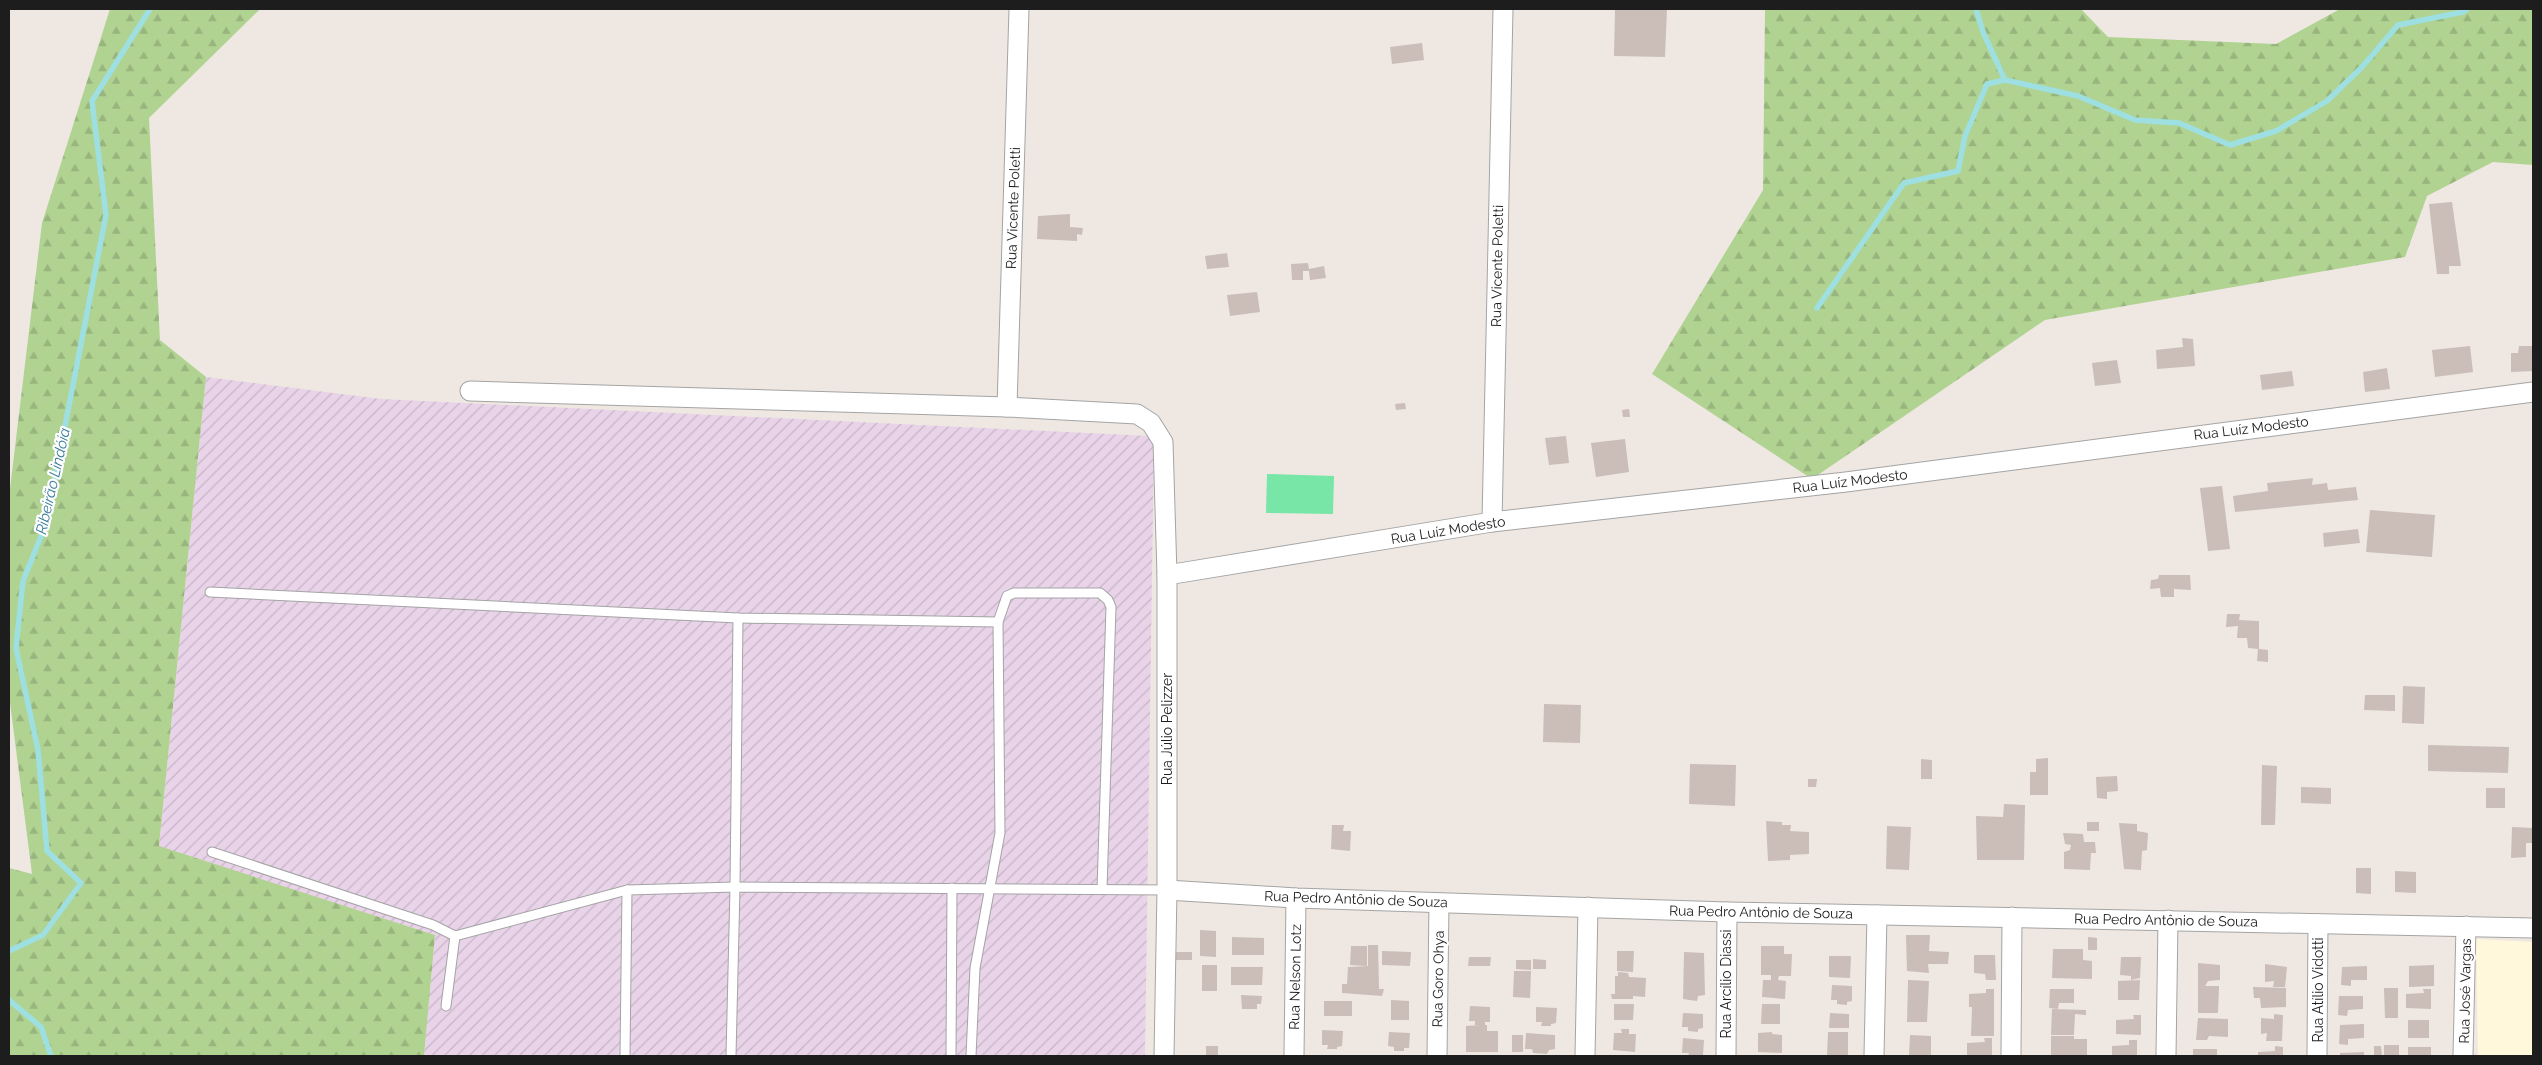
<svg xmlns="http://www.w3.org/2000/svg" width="2542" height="1065" viewBox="0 0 2542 1065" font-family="Raleway,sans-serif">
  <defs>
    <pattern id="industrial-furrows" width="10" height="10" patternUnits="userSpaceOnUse" patternTransform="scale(1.25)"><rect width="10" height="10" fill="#e9d3e9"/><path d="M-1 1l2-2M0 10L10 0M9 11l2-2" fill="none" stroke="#c7b5c7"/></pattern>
    <pattern id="forest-firs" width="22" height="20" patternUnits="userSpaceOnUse" patternTransform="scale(1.25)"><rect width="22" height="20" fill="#b1d392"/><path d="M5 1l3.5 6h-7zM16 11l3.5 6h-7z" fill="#98b57d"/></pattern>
  </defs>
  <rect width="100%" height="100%" fill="#efe8e2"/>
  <path fill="url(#industrial-furrows)" d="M206,377L381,399L1149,436L1154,443L1145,1056H424L435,935L159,847Z"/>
  <path fill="#fff8db" d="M2476,939L2533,942V1056H2478Z"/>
  <g fill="url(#forest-firs)">
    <path d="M110,9H260L149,118L160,340L206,377L159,846L435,935L424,1056H9V868L32,874L9,695V497L42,223Z"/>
    <path d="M1765,9H2081L2108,37L2276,44L2340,9H2533V165L2493,162L2427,196L2405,257L2045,320L1812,479L1652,374L1763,190Z"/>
  </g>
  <path fill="#78e6a7" d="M1267,474L1334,476L1333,514L1266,513Z"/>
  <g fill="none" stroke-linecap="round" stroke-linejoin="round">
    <g stroke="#9edfe2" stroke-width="5.5">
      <path d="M1976,9L1983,32L2005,80L2078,96L2135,120L2179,123L2230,145L2276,131L2327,101L2362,67L2398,25L2463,12L2467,9"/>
      <path d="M1817,308L1904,183L1958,171L1965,136L1987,84L2005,80"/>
      <path d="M9,951L43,935L81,883L47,851L38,750L16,648L23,581L46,524L106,215L92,101L150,9"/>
      <path d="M9,1000L41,1027L51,1056"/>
    </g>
  </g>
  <g fill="#cbbdb8">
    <path d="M1615,9H1667L1665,57L1614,56Z"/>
    <path d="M1422,43L1424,60L1392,64L1390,47Z"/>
    <path d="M2452,202L2461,266H2449V274H2437L2429,204Z"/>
    <path d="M1070,214V227L1083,228L1082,235L1077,234V241L1037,239L1038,216Z"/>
    <path d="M1227,253L1229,267L1207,269L1205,256Z"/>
    <path d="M1308,263L1309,269L1324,266L1326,278L1310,280L1309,271H1303V280H1292L1291,264Z"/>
    <path d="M1257,292L1260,312L1230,316L1227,295Z"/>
    <path d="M2182,338L2193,339L2195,366L2157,369L2156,350L2183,347Z"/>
    <path d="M2470,346L2473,372L2435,377L2432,350Z"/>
    <path d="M2519,346H2533V371L2511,372V353H2518Z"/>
    <path d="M2117,360L2121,383L2095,386L2092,363Z"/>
    <path d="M2387,368L2390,389L2365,392L2363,372Z"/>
    <path d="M2292,371L2294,386L2262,390L2260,375Z"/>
    <path d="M1405,403L1406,409L1396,410L1395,404Z"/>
    <path d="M1629,409L1630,417H1623L1622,410Z"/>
    <path d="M1566,436L1569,463L1549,465L1545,438Z"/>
    <path d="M1625,439L1629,472L1596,477L1591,443Z"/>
    <path d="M2313,478L2312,485L2327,483L2328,490L2356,487L2358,500L2235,512L2233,496L2268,491L2267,483Z"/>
    <path d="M2222,486L2230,549L2208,551L2200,488Z"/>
    <path d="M2370,510L2435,515L2432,557L2366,552Z"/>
    <path d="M2358,529L2360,543L2324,547L2323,533Z"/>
    <path d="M2159,575H2190L2191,590L2174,589V597H2161L2160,588L2150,589L2151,580L2158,579Z"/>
    <path d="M2227,614H2240L2239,620L2259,621V649L2268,650V662L2257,661L2258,649L2248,648L2247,638H2237L2238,626L2226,627Z"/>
    <path d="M2403,686L2425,687L2424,724L2402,723Z"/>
    <path d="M2365,695H2395V711L2364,710Z"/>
    <path d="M1544,704L1581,705L1580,743L1543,742Z"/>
    <path d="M2428,745L2509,747L2508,773L2428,771Z"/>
    <path d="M2048,758V795H2030V772H2036V759Z"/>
    <path d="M1921,759L1932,760V779H1921Z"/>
    <path d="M1690,764L1736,765L1735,806L1689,804Z"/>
    <path d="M2262,765L2277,766L2275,825H2261Z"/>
    <path d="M2117,776L2118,791L2107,792V799L2097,798L2096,777Z"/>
    <path d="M1808,779H1817L1816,787H1808Z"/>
    <path d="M2301,787L2331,788V804L2301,803Z"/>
    <rect x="2486" y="788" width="19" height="20"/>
    <path d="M2004,804L2025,805L2024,860H1977L1976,816L2003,817Z"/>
    <path d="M1766,821L1782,822V825H1791L1790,831L1809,832V854L1790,855V860L1768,861Z"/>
    <rect x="2087" y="822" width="12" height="9"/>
    <path d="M2119,823L2137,824V831L2148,833L2147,850L2142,851L2141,870L2124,869Z"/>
    <path d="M1332,825H1344L1343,831H1351L1350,851L1331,849Z"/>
    <path d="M1887,826L1911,827L1909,870L1886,869Z"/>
    <path d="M2512,827L2533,828V843H2526V857L2511,858Z"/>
    <path d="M2063,833L2083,834L2084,842H2095L2096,853H2091L2090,870L2064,869V852L2070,850L2071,845L2065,844Z"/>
    <path d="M2356,868H2371V894L2356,893Z"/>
    <path d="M2395,871L2416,872V893L2395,892Z"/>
    <path d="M1200,930L1216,931V957L1200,956Z"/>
    <path d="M1906,935H1930L1929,951L1949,952L1948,964H1928L1929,973L1907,971Z"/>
    <path d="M1232,937L1264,938V955H1232Z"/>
    <path d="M2088,937L2097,938V950H2088Z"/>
    <path d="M1368,945H1378L1379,989H1384L1382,996L1342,993V984H1347L1348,967L1368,966Z"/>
    <path d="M1351,946H1367V966L1350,965Z"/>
    <path d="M1761,946H1784V954H1792L1791,976H1779L1778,980L1786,981L1785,999L1762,997L1763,980H1771V975H1761Z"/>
    <path d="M2053,949H2083V960L2092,961V979L2052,978Z"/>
    <path d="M1382,951L1411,952L1410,966L1382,965Z"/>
    <path d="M1617,951H1634L1633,972L1617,971Z"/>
    <path d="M1171,952H1192V960H1170Z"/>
    <path d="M1684,952L1704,953L1705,995L1698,996L1697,1001L1683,999Z"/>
    <path d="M1974,955H1995L1996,980H1986L1985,974L1974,973Z"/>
    <path d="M1829,956H1851L1850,978L1829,977Z"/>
    <path d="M1469,957H1491L1490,966H1468Z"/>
    <path d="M2121,957H2141L2140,978L2131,980V976L2120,975Z"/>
    <path d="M1533,959L1546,960V969H1533Z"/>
    <path d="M1516,960H1531V970L1516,969Z"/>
    <path d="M2198,963L2220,965V980L2208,981L2205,986H2219L2218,1013H2198Z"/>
    <path d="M2265,964L2287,967L2285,987H2273L2274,981L2265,982Z"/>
    <rect x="1202" y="965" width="15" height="26"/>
    <path d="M2434,965V986L2409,987V966Z"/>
    <path d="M2367,966V980H2351V986L2341,985L2342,967Z"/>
    <path d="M1231,967H1263L1262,985H1231Z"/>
    <path d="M1514,971H1531L1530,998L1513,997Z"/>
    <path d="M1618,972L1628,973L1629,977L1646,978L1645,997L1633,996V999H1612L1611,994H1615V976H1618Z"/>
    <path d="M1908,980L1929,981L1927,1022H1907Z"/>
    <path d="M2140,980L2139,1000H2118V981Z"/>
    <path d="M1832,985L1852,986V1001L1847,1002V1005L1837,1004V1000H1831Z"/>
    <path d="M2253,987L2286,988V1007L2261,1008L2260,998H2254Z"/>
    <path d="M2384,988H2398V1018H2385Z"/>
    <path d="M1986,989H1994V1036H1971L1972,1007H1969V994L1986,993Z"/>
    <path d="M2050,989H2074V1003H2059L2058,1009L2049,1008Z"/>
    <path d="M2423,989H2431V1009L2406,1008V994L2424,993Z"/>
    <path d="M1241,995L1262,996L1261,1004H1257V1009H1242Z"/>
    <path d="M2339,996H2363V1009L2348,1010L2347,1016L2338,1015Z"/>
    <path d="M1391,1000L1409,1001V1020H1391Z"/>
    <rect x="1324" y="1001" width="28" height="15"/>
    <path d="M1614,1004H1634L1633,1020H1614Z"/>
    <path d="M1762,1004H1780V1024H1761Z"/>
    <path d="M1470,1006L1490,1007V1022H1485V1025H1487V1031H1498V1052H1466V1026L1481,1025H1475V1021H1469Z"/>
    <path d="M1536,1007L1557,1008L1556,1023L1551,1024V1026H1541L1542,1022H1536Z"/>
    <path d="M2052,1009L2086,1010V1015L2075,1014L2074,1035H2051Z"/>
    <path d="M1683,1013L1703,1014V1028L1698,1029V1032L1688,1031V1027H1682Z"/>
    <path d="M1830,1013L1849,1014V1028H1829Z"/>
    <path d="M2274,1014L2283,1015L2282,1041H2266L2267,1033L2261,1034V1018L2274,1019Z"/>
    <path d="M2133,1015H2141V1035L2116,1034V1020L2134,1019Z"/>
    <path d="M2198,1018L2228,1019V1037L2209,1036L2207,1040H2196Z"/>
    <rect x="2408" y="1020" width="21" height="18"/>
    <path d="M2364,1024V1038L2348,1039V1045L2339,1044L2340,1025Z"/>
    <path d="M1621,1029H1629V1034H1636L1635,1052L1613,1050L1614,1033H1622Z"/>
    <path d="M1322,1030L1343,1031L1342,1046L1337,1047V1049H1327L1328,1045H1322Z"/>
    <path d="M1389,1032L1410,1033L1409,1048H1404V1051H1394V1047L1388,1046Z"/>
    <path d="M1772,1032V1034L1782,1035V1053L1758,1052V1033Z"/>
    <path d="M1828,1032H1848V1056H1827Z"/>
    <path d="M1526,1033L1555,1035V1049L1549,1050L1547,1054L1533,1053L1532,1049H1525Z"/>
    <rect x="1512" y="1035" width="11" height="17"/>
    <path d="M1910,1035L1931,1036V1055H1909Z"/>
    <path d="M2051,1036H2074V1039H2087V1056H2051Z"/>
    <path d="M1683,1038L1704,1040L1703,1055L1688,1056L1689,1053H1682Z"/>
    <path d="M1984,1038H1992V1056H1967V1043L1985,1042Z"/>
    <path d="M2129,1040H2137V1056H2112V1046L2129,1045Z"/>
    <rect x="2384" y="1045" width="15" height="11"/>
    <rect x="1206" y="1046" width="12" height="10"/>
    <path d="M2275,1046L2283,1047V1056H2258V1052L2275,1051Z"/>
    <path d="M2374,1046H2381L2382,1056H2374Z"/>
    <rect x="2408" y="1047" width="23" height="9"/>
    <rect x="2193" y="1049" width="24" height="7"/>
    <path d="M2364,1052V1056H2340V1053Z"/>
  </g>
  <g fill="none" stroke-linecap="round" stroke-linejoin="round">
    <defs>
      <g id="lane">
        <path d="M210,592L738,618L998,622"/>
        <path d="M212,852L433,925L455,936L627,890L735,887L1167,890"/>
        <path d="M446,1006L455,936"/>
        <path d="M625,1056L627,890"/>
        <path d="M731,1056L735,887L738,618"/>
        <path d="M951,1056L952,888"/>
        <path d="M971,1056L975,968L1000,833L998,622L1007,596L1014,593H1100L1108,600L1111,607L1102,889"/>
      </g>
      <g id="street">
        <path d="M470,391L1007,407L1137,414L1151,423L1163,442L1167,575V890L1164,1056"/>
        <path d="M1007,407L1019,9"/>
        <path d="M1492,522L1503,9"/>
        <path d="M1167,575L1492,522L1846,482L2533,392"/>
        <path d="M1167,890L1296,898L1727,912L2533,928"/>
        <path d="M1294,1056L1296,898"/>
        <path d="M1437,1056L1439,903"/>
        <path d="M1585,1056L1588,907"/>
        <path d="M1726,1056L1727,912"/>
        <path d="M1874,1056L1877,915"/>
        <path d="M2011,1056L2012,917"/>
        <path d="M2166,1056L2168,920"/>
        <path d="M2317,1056L2318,924"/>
        <path d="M2463,1056L2466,926"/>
      </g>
    </defs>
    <use href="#lane" stroke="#a4a4a4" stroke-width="11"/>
    <use href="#street" stroke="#a4a4a4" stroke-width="21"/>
    <use href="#lane" stroke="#fff" stroke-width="9"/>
    <use href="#street" stroke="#fff" stroke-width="19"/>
  </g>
  <g text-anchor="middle" stroke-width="4.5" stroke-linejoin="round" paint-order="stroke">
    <g font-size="14" fill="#1d1d1d" stroke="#fff">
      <text transform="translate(1013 208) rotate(-88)" y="5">Rua Vicente Poletti</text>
      <text transform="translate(1497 266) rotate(-89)" y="5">Rua Vicente Poletti</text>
      <text transform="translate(2251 428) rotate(-7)" y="5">Rua Luíz Modesto</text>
      <text transform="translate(1850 481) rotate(-7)" y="5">Rua Luíz Modesto</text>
      <text transform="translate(1448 530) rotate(-9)" y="5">Rua Luíz Modesto</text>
      <text transform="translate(1167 729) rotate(-90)" y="5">Rua Júlio Pelizzer</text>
      <text transform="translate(1356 899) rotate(2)" y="5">Rua Pedro Antônio de Souza</text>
      <text transform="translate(1761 912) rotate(1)" y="5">Rua Pedro Antônio de Souza</text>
      <text transform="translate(2166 920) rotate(1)" y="5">Rua Pedro Antônio de Souza</text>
      <text transform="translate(1295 977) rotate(-89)" y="5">Rua Nelson Lotz</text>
      <text transform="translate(1438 979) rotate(-89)" y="5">Rua Goro Ohya</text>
      <text transform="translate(1726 984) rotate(-90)" y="5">Rua Arcílio Diassi</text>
      <text transform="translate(2318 990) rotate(-90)" y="5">Rua Atílio Vidotti</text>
      <text transform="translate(2465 991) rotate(-89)" y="5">Rua José Vargas</text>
    </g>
    <g font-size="15" font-style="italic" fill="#3a7d9c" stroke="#fff">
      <text transform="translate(53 481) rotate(-77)" y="5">Ribeirão Lindóia</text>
    </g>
  </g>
  <rect width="2542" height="1065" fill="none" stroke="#1d1d1d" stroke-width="20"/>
</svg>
